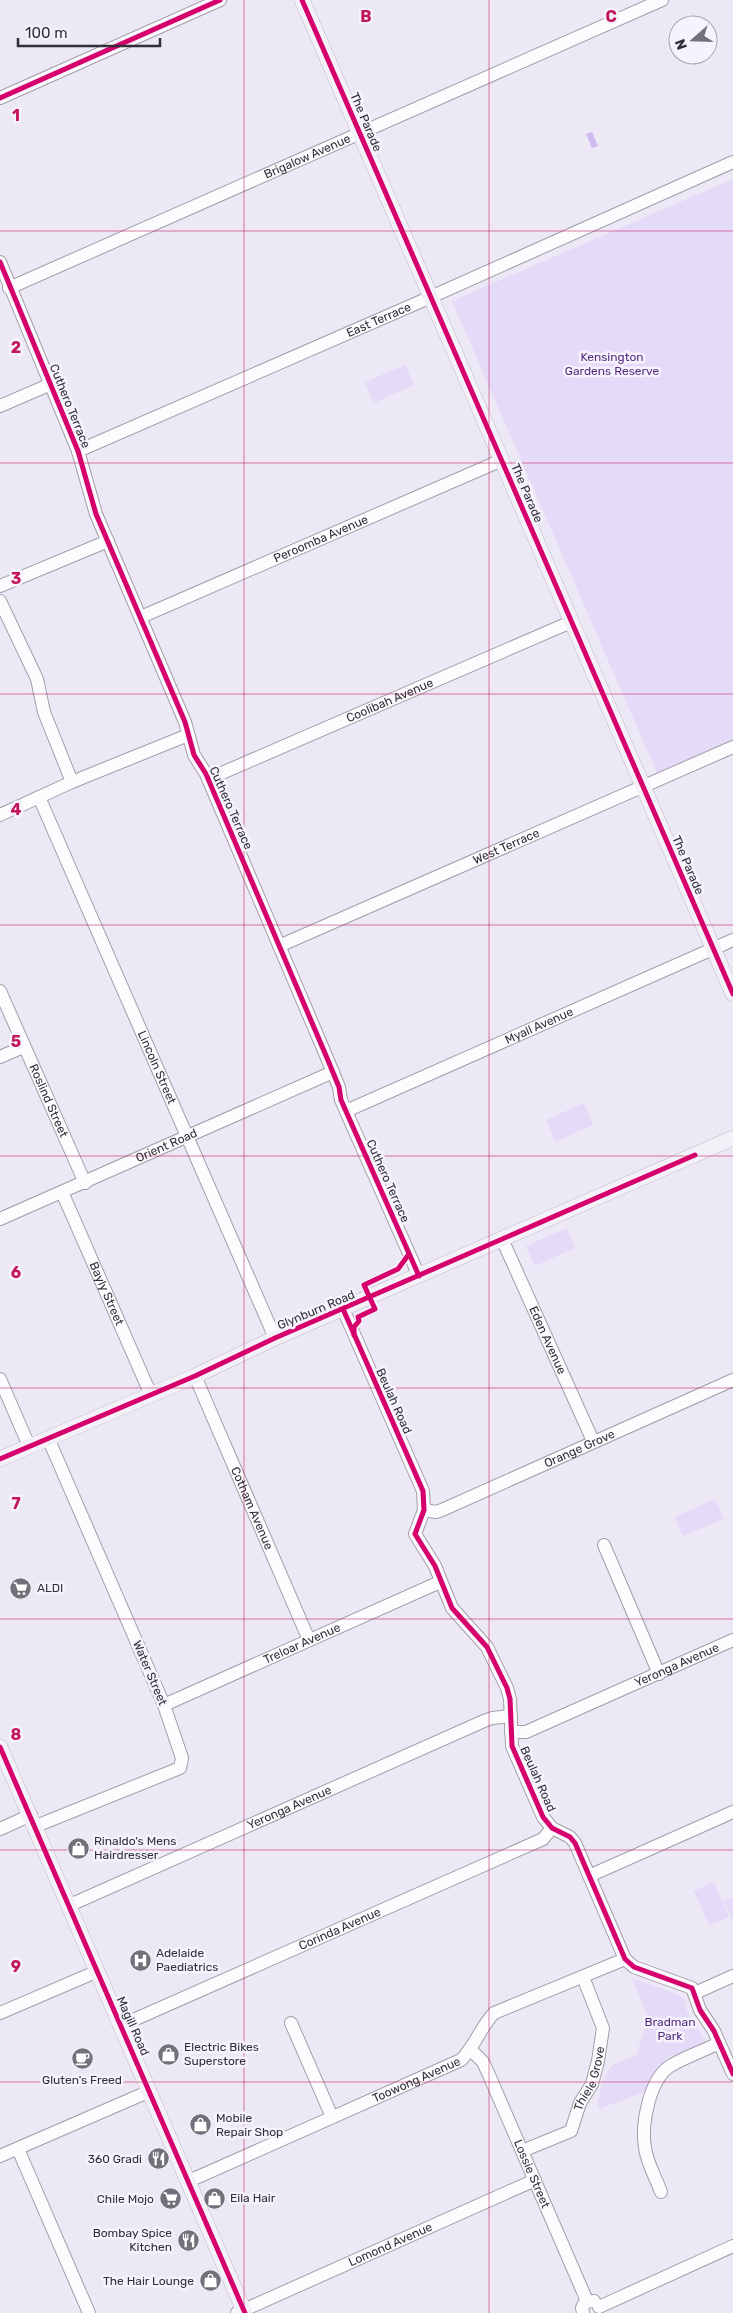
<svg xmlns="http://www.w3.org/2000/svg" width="733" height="2313" viewBox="0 0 733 2313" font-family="Rubik,sans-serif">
  <rect width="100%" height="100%" fill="#ece8f5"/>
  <g fill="#e5dbf9">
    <path d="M733,179V740L657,773L452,301Z"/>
    <path d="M405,365L414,385L374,403L365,382Z"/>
    <path d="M584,1103L593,1125L555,1142L546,1120Z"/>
    <path d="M567,1228L575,1248L535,1266L526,1246Z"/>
    <path d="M715,1499L724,1519L683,1536L674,1517Z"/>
    <path d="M714,1882L729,1917L709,1926L694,1891Z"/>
    <path d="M733,1898V1919H732L724,1901Z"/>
    <path d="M632,1978L677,1994L684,1999L687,2011L707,2044L696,2049L691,2048L683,2051L678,2057L674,2055L666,2058L665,2063L654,2073L645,2092L599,2109C595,2101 604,2075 610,2068C615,2062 628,2059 636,2056L648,2017Z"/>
  </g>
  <path fill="#d0baf2" d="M592,132L598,146L592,148L586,134Z"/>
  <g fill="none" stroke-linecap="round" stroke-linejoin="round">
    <defs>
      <g id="minor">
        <path d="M0,98L220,0"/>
        <path d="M0,262L78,451L96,514L185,722L194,755L206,774L327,1058L339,1087L341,1100L419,1276"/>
        <path id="s1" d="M9,288L662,0"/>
        <path d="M0,406L51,384"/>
        <path id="s2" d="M78,451L415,304L733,162"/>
        <path d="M0,586L108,541"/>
        <path d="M0,601L37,679L44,712L72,782"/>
        <path id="s3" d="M141,617L502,460"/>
        <path id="s4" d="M208,779L571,622"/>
        <path id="s5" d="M39,797L275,1338"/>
        <path d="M0,815L72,782L188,735"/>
        <path id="s6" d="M279,946L733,747"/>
        <path id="s7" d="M0,991L85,1183"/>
        <path d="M0,1057L23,1047"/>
        <path id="s8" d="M346,1111L733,940"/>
        <path id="s9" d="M62,1192L151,1395"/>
        <path id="s10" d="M0,1219L333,1072"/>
        <path id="s11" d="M502,1239L593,1441"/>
        <path d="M343,1309L423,1491L424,1510L415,1534L435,1566L452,1608L487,1647L507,1688L510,1699L512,1746L543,1817L552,1828L570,1837L575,1843L625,1959L634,1967L692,1988L700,2010L714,2031L733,2074"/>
        <path id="s12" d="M195,1376L309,1640"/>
        <path d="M0,1379L29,1446"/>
        <path id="s13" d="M424,1510L436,1512L442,1510L733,1380"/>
        <path d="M604,1545L659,1674"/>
        <path id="s14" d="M164,1705L440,1582"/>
        <path id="s15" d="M511,1732H526L733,1640"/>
        <path d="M36,1826L180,1768L182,1758L164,1705L48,1438"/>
        <path d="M0,1829L31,1815"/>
        <path d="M589,1876L733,1812"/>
        <path id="s16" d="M70,1905L484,1721L492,1718L511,1716"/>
        <path d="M695,1993L733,1976"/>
        <path d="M0,2013L98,1971"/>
        <path d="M291,2023L332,2117"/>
        <path id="s17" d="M122,2025L543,1839L552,1828"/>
        <path id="s18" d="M471,2050L483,2062L489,2075L587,2301"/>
        <path d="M18,2149L89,2313"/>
        <path id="s19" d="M522,2151L571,2131L580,2103L592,2084L598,2061L603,2028L583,1977"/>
        <path d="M0,2156L150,2091"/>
        <path id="s20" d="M189,2181L461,2060C475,2046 480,2028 494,2013L625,1959"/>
        <path d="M661,2192C656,2178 647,2163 645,2148C641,2125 649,2080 670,2066C685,2057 703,2051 719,2043"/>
        <path d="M599,2307L733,2246"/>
        <path id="s21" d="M237,2313L535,2180"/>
        <path d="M583,2313L582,2308L585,2302L594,2301"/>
      </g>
      <g id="major">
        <path d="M302,0L733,994"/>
        <path d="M0,1459L195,1376L275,1338L733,1138"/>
        <path d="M0,1747L245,2313"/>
      </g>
    </defs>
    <use href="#minor" stroke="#a29ea8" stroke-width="14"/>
    <use href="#major" stroke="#c0baca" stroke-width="16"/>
    <use href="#minor" stroke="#fcfcfe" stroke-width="12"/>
    <use href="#major" stroke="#f3f0f8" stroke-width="15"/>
    <defs>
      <g id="cycleway">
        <path d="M302,0L733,994"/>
        <path d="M0,98L220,0"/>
        <path d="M0,262L78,451L96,514L185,722L194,755L206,774L327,1058L339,1087L341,1100L419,1276"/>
        <path d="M343,1309L423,1491L424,1510L415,1534L435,1566L452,1608L487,1647L507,1688L510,1699L512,1746L543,1817L552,1828L570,1837L575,1843L625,1959L634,1967L692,1988L700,2010L714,2031L733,2074"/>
        <path d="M354,1335V1327L359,1321L358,1317L375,1309L364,1285L398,1269L409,1254"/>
        <path d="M0,1459L195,1376L275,1338L695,1155"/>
        <path d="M0,1747L245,2313"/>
      </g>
    </defs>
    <use href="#cycleway" stroke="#f6f3fc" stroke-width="8"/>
    <use href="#cycleway" stroke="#d6006c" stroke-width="5"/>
  </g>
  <path fill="none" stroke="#c2185b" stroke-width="1" stroke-opacity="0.55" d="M244,0V2313M489,0V2313M0,231H733M0,463H733M0,694H733M0,925H733M0,1156H733M0,1388H733M0,1619H733M0,1850H733M0,2082H733"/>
  <defs>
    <symbol id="supermarket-disc" viewBox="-11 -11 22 22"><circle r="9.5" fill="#73707a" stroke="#f6f3fc"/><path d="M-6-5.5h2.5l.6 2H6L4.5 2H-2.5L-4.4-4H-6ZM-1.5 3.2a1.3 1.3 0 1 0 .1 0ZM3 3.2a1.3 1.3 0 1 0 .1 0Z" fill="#fff"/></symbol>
    <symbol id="shop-disc" viewBox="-11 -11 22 22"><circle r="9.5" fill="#73707a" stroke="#f6f3fc"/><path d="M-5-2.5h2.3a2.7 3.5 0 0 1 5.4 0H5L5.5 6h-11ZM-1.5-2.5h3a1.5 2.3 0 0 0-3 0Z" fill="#fff"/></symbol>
    <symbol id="hospital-disc" viewBox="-11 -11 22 22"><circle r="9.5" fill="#73707a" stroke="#f6f3fc"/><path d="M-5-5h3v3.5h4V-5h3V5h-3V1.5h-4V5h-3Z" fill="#fff"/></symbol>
    <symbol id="cafe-disc" viewBox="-11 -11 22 22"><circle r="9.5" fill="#73707a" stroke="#f6f3fc"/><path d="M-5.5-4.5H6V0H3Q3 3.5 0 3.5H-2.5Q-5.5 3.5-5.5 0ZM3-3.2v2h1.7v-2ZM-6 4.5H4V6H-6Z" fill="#fff"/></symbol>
    <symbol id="restaurant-disc" viewBox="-11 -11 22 22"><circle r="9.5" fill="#73707a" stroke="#f6f3fc"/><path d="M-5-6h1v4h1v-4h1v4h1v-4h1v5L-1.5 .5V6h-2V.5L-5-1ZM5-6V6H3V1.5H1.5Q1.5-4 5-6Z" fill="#fff"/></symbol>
  </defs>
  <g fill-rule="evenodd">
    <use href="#supermarket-disc" x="8" y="1576" width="25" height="25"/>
    <use href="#shop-disc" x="66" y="1836" width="25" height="25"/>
    <use href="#hospital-disc" x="128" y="1948" width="25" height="25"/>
    <use href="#shop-disc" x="156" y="2042" width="25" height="25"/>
    <use href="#cafe-disc" x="70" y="2046" width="25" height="25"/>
    <use href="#shop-disc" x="188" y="2112" width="25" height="25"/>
    <use href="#restaurant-disc" x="146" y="2146" width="25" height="25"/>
    <use href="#shop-disc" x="202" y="2186" width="25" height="25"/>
    <use href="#supermarket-disc" x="158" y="2186" width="25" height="25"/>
    <use href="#restaurant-disc" x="176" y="2228" width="25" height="25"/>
    <use href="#shop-disc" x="198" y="2268" width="25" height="25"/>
  </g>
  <g text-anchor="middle" stroke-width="5" stroke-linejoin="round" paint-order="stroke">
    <g font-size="12" fill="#322f38" stroke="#f6f3fc">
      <text transform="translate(366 122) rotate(67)" y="4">The Parade</text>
      <text dy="4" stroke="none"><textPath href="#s1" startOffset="326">Brigalow Avenue</textPath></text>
      <text dy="4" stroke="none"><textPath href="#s2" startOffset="328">East Terrace</textPath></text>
      <text transform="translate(70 406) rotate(68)" y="4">Cuthero Terrace</text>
      <text transform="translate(527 493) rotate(67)" y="4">The Parade</text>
      <text dy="4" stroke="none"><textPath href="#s3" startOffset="196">Peroomba Avenue</textPath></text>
      <text dy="4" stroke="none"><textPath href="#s4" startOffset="198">Coolibah Avenue</textPath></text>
      <text transform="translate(231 808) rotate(66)" y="4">Cuthero Terrace</text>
      <text dy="4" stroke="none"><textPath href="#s6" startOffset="248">West Terrace</textPath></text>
      <text transform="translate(688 865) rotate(67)" y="4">The Parade</text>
      <text dy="4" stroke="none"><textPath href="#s8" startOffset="211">Myall Avenue</textPath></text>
      <text dy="4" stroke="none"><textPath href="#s5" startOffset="295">Lincoln Street</textPath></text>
      <text dy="4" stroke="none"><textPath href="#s7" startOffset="120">Roslind Street</textPath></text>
      <text dy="4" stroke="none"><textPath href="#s10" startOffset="182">Orient Road</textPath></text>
      <text transform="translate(388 1181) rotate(66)" y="4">Cuthero Terrace</text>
      <text dy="4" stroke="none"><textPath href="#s9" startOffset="111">Bayly Street</textPath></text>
      <text transform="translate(316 1310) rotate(-23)" y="4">Glynburn Road</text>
      <text dy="4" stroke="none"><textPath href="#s11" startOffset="111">Eden Avenue</textPath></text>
      <text transform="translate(394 1401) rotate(66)" y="4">Beulah Road</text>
      <text dy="4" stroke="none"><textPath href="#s13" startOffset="169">Orange Grove</textPath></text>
      <text dy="4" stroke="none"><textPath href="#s12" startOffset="144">Cotham Avenue</textPath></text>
      <text dy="4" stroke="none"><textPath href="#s14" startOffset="151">Treloar Avenue</textPath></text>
      <text dy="4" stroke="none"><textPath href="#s15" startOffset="180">Yeronga Avenue</textPath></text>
      <text transform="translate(150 1673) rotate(67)" y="4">Water Street</text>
      <text transform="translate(538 1779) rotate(66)" y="4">Beulah Road</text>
      <text dy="4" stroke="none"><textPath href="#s16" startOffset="240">Yeronga Avenue</textPath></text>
      <text dy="4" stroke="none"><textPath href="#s17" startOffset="238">Corinda Avenue</textPath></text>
      <text transform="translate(133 2026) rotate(66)" y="4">Magill Road</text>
      <text dy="4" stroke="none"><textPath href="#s19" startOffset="109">Thiele Grove</textPath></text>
      <text dy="4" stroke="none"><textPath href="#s20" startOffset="249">Toowong Avenue</textPath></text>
      <text dy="4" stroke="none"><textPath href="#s18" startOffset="139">Lossie Street</textPath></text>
      <text dy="4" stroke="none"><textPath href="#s21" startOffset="168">Lomond Avenue</textPath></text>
    </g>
    <g font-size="12" fill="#552e82" stroke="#f6f3fc">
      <text x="612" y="361">Kensington<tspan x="612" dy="14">Gardens Reserve</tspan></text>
      <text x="670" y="2026">Bradman<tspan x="670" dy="14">Park</tspan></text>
    </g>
    <g font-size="12" fill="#322f38" stroke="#f6f3fc" text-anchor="start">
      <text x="37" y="1592">ALDI</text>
      <text x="94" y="1845">Rinaldo's Mens<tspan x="94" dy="14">Hairdresser</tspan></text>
      <text x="156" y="1957">Adelaide<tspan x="156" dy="14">Paediatrics</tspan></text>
      <text x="184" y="2051">Electric Bikes<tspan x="184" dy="14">Superstore</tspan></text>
      <text x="82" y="2084" text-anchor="middle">Gluten's Freed</text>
      <text x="216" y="2122">Mobile<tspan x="216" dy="14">Repair Shop</tspan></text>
      <text x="142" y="2163" text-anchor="end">360 Gradi</text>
      <text x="230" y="2202">Eila Hair</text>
      <text x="154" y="2203" text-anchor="end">Chile Mojo</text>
      <text x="172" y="2237" text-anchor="end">Bombay Spice<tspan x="172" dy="14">Kitchen</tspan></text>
      <text x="194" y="2285" text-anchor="end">The Hair Lounge</text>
    </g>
  </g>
  <g font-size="16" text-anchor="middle" font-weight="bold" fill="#c2185b" stroke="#f6f3fc" stroke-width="5" stroke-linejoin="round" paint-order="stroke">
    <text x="366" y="22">B</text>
    <text x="611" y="22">C</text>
    <text x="16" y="121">1</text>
    <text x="16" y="353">2</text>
    <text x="16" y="584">3</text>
    <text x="16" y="815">4</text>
    <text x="16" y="1047">5</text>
    <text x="16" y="1278">6</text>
    <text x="16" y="1509">7</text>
    <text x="16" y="1740">8</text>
    <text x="16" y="1972">9</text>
  </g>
  <g transform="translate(693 40) rotate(250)"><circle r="24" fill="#f6f3fc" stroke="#a8a5ae"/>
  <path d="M0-4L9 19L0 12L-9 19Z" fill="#73707a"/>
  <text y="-8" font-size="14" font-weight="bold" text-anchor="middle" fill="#322f38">N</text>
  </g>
  <path d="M18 38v8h142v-8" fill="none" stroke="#322f38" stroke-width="2.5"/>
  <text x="25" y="38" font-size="15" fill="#322f38" stroke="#f6f3fc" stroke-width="4" paint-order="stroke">100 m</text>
</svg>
